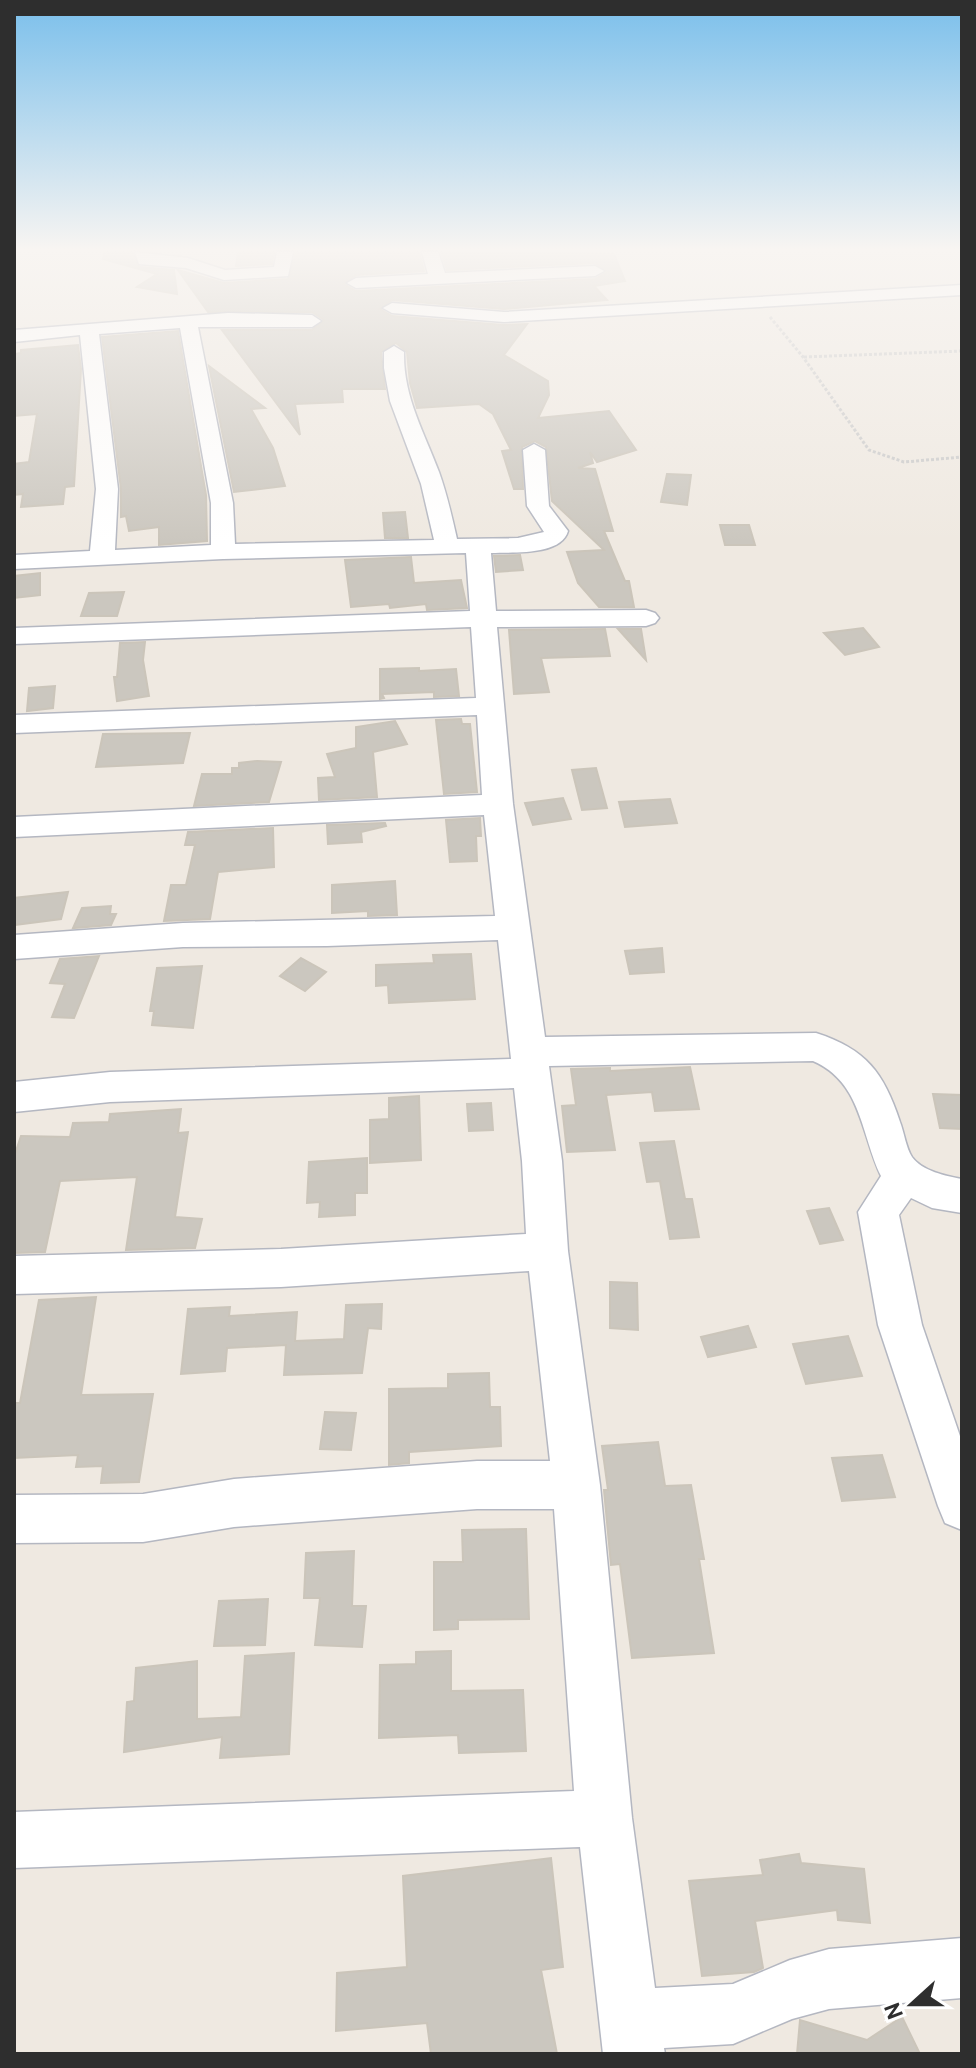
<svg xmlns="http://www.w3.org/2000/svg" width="976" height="2068" viewBox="0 0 976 2068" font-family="Cabin,sans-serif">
  <rect width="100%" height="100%" fill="#efe9e1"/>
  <g fill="#cbc7bf" stroke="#cbc5ba" stroke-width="2">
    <path d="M104,252H132L139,267L174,270L177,294L137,287L157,274L103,259Z"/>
    <path d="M238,252H274L272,264L236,266Z"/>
    <path d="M296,252H419L424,271L356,275L344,284L356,291L595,279L607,272L595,263L447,270L441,252L614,254L625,281L594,286L607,300L504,309L392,300L380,309L392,316L504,325L527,324L504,355L548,381L549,395L538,418L609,411L636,450L597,462L590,452L593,463L578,468L595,469L613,531H604L625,581H629L634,607H599L578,583L567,552L604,550L552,501L546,447L535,441L522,447L523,489H514L502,451L511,450L493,414L479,404L417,408L410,383L407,352L396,343L381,352L385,389H342L343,402L295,404L300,435L222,330H312L324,320L312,312H208L178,270L224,283L288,279Z"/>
    <path d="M178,331L206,495L207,541L159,545V527L129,531L126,516L121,517V489L102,337Z"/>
    <path d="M78,345L81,369L74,486L65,487L63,504L21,507L23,494L14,495V464L29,462L37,414L14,416V354L21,353V350Z"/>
    <path d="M209,366L265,408L251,409L273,448L285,486L234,492Z"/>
    <path d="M667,474L691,475L687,505L661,502Z"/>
    <path d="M405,512L408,538H385L383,513Z"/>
    <path d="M720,525H749L755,545H725Z"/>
    <path d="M520,555L523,570L496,572L494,556Z"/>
    <path d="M411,557L414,583L461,580L467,608L427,610L426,604L390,608L389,604L351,607L345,560Z"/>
    <path d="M40,573V595L14,598V576Z"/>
    <path d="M124,592L117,616H81L89,593Z"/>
    <path d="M863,628L879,647L845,655L824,633Z"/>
    <path d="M605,629L610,656L541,658L549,692L514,694L509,630Z"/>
    <path d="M618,629H641L646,660Z"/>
    <path d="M145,642L143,660L149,696L117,701L114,677H117L120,643Z"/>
    <path d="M419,668V671L456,669L459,696L434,697V692L382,694L384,698L380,699V669Z"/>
    <path d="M55,686L53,708L27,711L29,688Z"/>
    <path d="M461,719L462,724H470L477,792L444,794L436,720Z"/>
    <path d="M395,721L407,744L373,752L377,797L319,800L318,778L335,777L327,754L356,748V727Z"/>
    <path d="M190,733L183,763L96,767L103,734Z"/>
    <path d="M257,761L281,762L269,802L194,806L202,774H232V768H239V763Z"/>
    <path d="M596,768L607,808L582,810L572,770Z"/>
    <path d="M563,798L571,819L533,825L525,803Z"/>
    <path d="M670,799L677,823L625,827L619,802Z"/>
    <path d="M480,818L481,836H476L477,861L450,862L446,820Z"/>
    <path d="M385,823L386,826L361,832L362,842L328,844L327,825Z"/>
    <path d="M273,828L274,867L218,872L210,919L164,921L171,885H186L195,845H185L188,832Z"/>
    <path d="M395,881L397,915L368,916V911L332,913V885Z"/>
    <path d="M68,892L61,919L14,925V898Z"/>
    <path d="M111,906L110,914H116L111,925L73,928L82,908Z"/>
    <path d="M662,948L664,972L630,974L625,951Z"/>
    <path d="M471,954L475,999L389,1003L388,985L376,986V965L434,963L433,955Z"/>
    <path d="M99,956L74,1018L52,1017L65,984L50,983L60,959Z"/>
    <path d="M301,958L326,972L305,991L280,976Z"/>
    <path d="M202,966L193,1028L152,1025L154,1011H150L157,968Z"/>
    <path d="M690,1067L699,1109L655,1111L652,1092L606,1095L615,1150L567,1152L562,1106L576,1105L571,1069L610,1068V1071Z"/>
    <path d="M933,1094L962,1095V1129L940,1128Z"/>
    <path d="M419,1096L421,1160L370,1163V1120L389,1119V1098Z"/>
    <path d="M491,1103L493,1130L469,1131L467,1104Z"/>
    <path d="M181,1109L178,1133L188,1132L175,1217L202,1219L195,1248L126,1250L137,1177L60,1181L45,1252L14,1253V1157L21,1136L70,1137L73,1123L109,1122L110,1114Z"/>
    <path d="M674,1141L685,1199H692L699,1237L670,1239L660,1181L647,1182L640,1143Z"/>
    <path d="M367,1158V1193H355V1215L319,1217L320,1202L307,1203L309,1162Z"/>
    <path d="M829,1208L843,1240L820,1244L807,1211Z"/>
    <path d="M610,1282L637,1283L638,1330L610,1328Z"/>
    <path d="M96,1297L81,1395L153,1394L139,1482L101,1483L103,1466L76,1467L78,1455L14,1458V1403H20L39,1300Z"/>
    <path d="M382,1304L381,1329L368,1328L362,1373L284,1375L286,1345L227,1348L225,1371L181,1374L188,1309L230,1307L229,1316L297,1312L295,1341L344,1339L346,1305Z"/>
    <path d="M748,1326L756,1347L708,1357L701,1337Z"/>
    <path d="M848,1336L862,1376L806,1384L793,1344Z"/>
    <path d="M489,1373L490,1407H500L501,1446L409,1452V1463L389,1465V1389L448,1388V1374Z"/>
    <path d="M325,1412L356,1413L351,1450L320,1449Z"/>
    <path d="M658,1442L665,1486L691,1485L704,1559H699L714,1653L632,1658L620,1564L611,1565L604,1490H608L602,1446Z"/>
    <path d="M882,1455L895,1497L842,1501L832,1458Z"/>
    <path d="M526,1529L529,1619L458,1620V1629L434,1630V1562H463L462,1530Z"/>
    <path d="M354,1551L352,1606H366L362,1647L315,1645L320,1598H304L306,1553Z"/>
    <path d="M268,1599L265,1645L214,1646L219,1601Z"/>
    <path d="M451,1651V1691L523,1690L526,1751L459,1753L458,1735L379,1738L380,1665L416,1664V1652Z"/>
    <path d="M294,1653L289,1754L220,1758L222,1737L124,1752L127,1702L134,1701L136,1668L197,1661V1719L241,1717L245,1656Z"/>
    <path d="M799,1854L801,1863L864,1869L870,1923L838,1920L837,1910L755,1921L763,1968L754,1972L702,1976L689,1881L763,1875L760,1860Z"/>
    <path d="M551,1858L563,1967L541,1970L557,2054H431L427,2023L336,2031L337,1973L407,1967L403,1876Z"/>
    <path d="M902,2017L920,2054H797L800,2020L867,2040Z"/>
  </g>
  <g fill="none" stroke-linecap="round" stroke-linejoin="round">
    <defs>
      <g id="minor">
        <path d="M135,252L188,258L225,270L274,267L277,252H293L288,276L224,280L186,268L139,264Z"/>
        <path d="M422,252H438L445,273L595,266L604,271L595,276L356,288L347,283L356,278L428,274Z"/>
        <path d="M962,285V295L504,322L392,313L383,308L392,303L504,312Z"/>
        <path d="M228,313L312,315L321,321L312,327H198L233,503L235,544L434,540L421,484L390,401L384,368V352L394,346L404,352C403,396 424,432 439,472C447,494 452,517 457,539L518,538L544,532L527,506L523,450L534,444L545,450L549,506L568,531C561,556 512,552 491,553L496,611L646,610L655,613L659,618L655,623L646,626L497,627L513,804L545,1037L816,1033C866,1049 884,1073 900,1122C904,1132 906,1148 912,1157C922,1171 946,1176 962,1179V1213L932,1208L911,1198L899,1215L922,1325L962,1442V1530L945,1523L938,1506L878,1325L858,1212L881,1176C861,1135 862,1082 813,1061L549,1066L562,1161L568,1251L600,1485L632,1818L655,1988L733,1984L790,1960L829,1949L962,1938V1998L829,2009L792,2019L733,2044L664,2048L665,2054H603L580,1847L14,1868V1812L574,1791L554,1509H477L234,1527L143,1542L14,1543V1495L143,1494L234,1479L477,1461H550L529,1271L281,1287L14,1294V1256L281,1249L526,1234L522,1161L514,1088L110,1102L14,1112V1082L110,1072L511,1059L498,940L327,946L183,947L14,959V935L183,923L495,916L484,815L14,837V817L482,795L477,715L14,733V715L476,698L471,627L14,644V628L470,611L466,553L223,559L14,569V555L90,551L96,489L80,335L14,342V330ZM180,328L211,503V545L115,550L118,489L99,334Z"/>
      </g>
    </defs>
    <use href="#minor" stroke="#b4b7c1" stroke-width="3"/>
    <g stroke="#c9c9c9" stroke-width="3" stroke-dasharray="3 2" stroke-linecap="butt">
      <path d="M770,317L803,357L869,450L904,462L962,457"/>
      <path d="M804,357L962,351"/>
    </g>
    <use href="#minor" fill="#fff" fill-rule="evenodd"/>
  </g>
  <linearGradient id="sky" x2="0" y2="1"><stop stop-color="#7abfeb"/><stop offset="0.46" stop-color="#f8f5f2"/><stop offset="1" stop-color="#f8f5f2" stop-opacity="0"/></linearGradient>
  <rect width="976" height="542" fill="url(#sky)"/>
  <rect width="976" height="2068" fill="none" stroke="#2e2e2e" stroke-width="32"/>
  <g transform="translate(912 2004) rotate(249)" stroke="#ffffff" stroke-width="6" paint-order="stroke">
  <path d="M0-6L14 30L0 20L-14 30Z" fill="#2e2e2e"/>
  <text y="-12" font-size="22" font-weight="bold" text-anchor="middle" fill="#2e2e2e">N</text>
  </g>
</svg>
